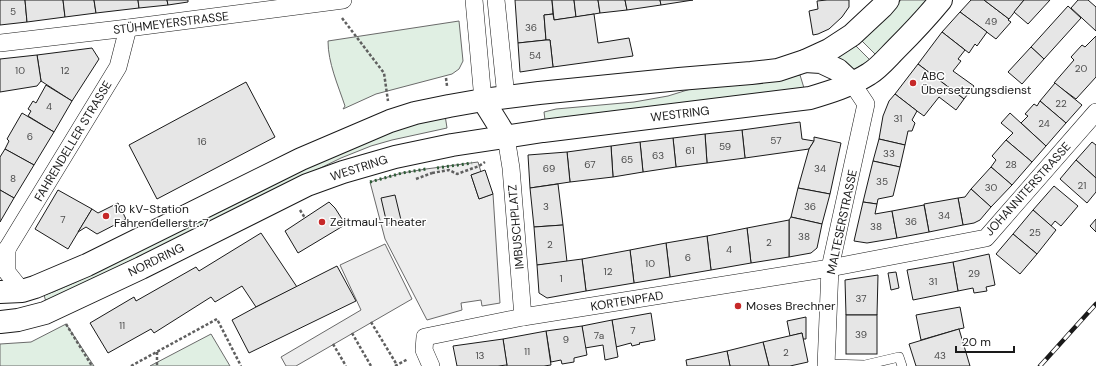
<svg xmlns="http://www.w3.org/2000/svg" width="1096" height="366" viewBox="0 0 1096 366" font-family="'DM Sans',sans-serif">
  <rect width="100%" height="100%" fill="#fff"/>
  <g fill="#e0efe3" stroke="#6a6a6a">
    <path d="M901,0H930L876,55L861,40L885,17Z"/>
    <path d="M459,21L463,61L459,69L452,74L376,94L343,109L345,106C338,85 328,63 328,41Z"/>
    <path d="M855,45L870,60L852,71L835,59Z"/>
    <path d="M800,75L804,88L545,120L544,112L556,109L634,102L668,96L697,87L754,83Z"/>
    <path d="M445,115L447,128L392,140L371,146L341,158L46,302L44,295L53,292L76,282L306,167L391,131Z"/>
    <path d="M66,324L94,366H0V344L31,342Z"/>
    <path d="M211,334L230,366H150Z"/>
  </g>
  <g fill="#ededed" stroke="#6a6a6a">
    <path d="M478,162L481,172L471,175L479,199L493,194L500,303L482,306L481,300L461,303L462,310L427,320L385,239L370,182L402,173L426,169Z"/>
    <path d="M385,244L412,299L296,366H286L281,357L361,310L340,265Z"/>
  </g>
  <g fill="#e6e6e6" stroke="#1a1a1a">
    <path d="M0,0H25L27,22L0,25Z"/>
    <path d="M25,0H63L65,17L27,22Z"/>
    <path d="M63,0H94L96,13L65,17Z"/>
    <path d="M94,0H138L139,8L96,13Z"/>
    <path d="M138,0H167L168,5L139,8Z"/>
    <path d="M167,0H188V2L168,5Z"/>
    <path d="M515,0H552L553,14L544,15L546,40L518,43Z"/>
    <path d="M552,0H574L576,17L554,20Z"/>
    <path d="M574,0H598L600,13L576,17Z"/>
    <path d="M598,0H625L627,10L600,13Z"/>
    <path d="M625,0H660L661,5L627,10Z"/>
    <path d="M660,0H693L661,5Z"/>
    <path d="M827,0H849V7L842,17L829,29L818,34L813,35L809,11L818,9L817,1Z"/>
    <path d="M971,0H984L1009,19L1008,20L1011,22L996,39L960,12Z"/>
    <path d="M984,0H1024L1009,19Z"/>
    <path d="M1024,0H1050L1028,24L1014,12Z"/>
    <path d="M1078,0H1088L1096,7V31L1071,8Z"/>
    <path d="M1068,6L1081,18L1044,59L1031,47Z"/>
    <path d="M960,12L987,32L977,46L975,44L969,53L942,32Z"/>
    <path d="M553,14L554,20L594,14L598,43L629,38L633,56L553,67L550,40H546L544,15Z"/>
    <path d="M942,32L965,50L958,59L961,61L953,71L974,86L964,99L918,64Z"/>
    <path d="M1096,36V77L1076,99L1054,83L1074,60L1071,57L1082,45L1085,47Z"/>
    <path d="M546,40H550L553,67L520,72L518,43Z"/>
    <path d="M1031,47L1044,59L1022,84L1008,72Z"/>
    <path d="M92,48L99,59L72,101L41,81L37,55Z"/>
    <path d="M37,55L41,81L37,86L0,92V59Z"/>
    <path d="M918,64L964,99L956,110L939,97L924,116L917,111L895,94Z"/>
    <path d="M246,82L275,137L157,199L129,145Z"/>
    <path d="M1055,83L1082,105L1066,123L1040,101Z"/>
    <path d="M46,85L72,101L54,132L28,116L31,111L28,109L33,101L36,103Z"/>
    <path d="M895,94L917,111L912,120L915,123L912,131H908L905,145L879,139L883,116L889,101Z"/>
    <path d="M1040,101L1066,123L1046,146L1021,123L1028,116L1025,114L1034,104L1037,106Z"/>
    <path d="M22,113L54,132L34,165L5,149L9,141L7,139Z"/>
    <path d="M1010,113L1046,146L1032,162L1006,140L1013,133L1001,123Z"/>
    <path d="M800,122L802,139L814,141L809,149L745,158L742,130Z"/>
    <path d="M742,130L745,158L707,163L705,134Z"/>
    <path d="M705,134L707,163L676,167L673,138Z"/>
    <path d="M814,137L841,143L830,194L798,188L809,149L814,141Z"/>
    <path d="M673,138L676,167L643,172L640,142Z"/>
    <path d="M879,139L905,145L900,167L873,161Z"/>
    <path d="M1006,140L1032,162L1012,185L991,167L996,160L992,156Z"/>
    <path d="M640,142L643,172L613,177L611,146Z"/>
    <path d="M1092,142L1096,145V178L1076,160Z"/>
    <path d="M611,146L613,177L570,182L567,152Z"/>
    <path d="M5,149L34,165L14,198L0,190V157Z"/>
    <path d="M567,152L570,182L530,188L528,155Z"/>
    <path d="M1076,160L1096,178V192L1087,203L1060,179Z"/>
    <path d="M873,161L900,167L893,196L878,199L877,204L863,202Z"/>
    <path d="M991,167L1012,185L991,207L971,189Z"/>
    <path d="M485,170L493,194L479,199L471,175Z"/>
    <path d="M558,184L563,225L534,227L530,188Z"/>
    <path d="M1054,186L1078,206L1061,226L1055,221L1051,226L1033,210Z"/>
    <path d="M798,188L830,194L822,224L791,217Z"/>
    <path d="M971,189L991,207L980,220L974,223L963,225L958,198L965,197Z"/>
    <path d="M0,190L14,198L0,222Z"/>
    <path d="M58,190L92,209L68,249L35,229Z"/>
    <path d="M395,195L401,220L387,224L381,198Z"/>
    <path d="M958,198L963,225L929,232L924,204Z"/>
    <path d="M329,202L335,208L342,219L343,226L298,253L285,231Z"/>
    <path d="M863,202L877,204L875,214L892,211L897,238L867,243L854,241Z"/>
    <path d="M118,203L126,219L97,234L86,227L78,232L92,209L98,213Z"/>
    <path d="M924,205L929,232L897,238L892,211Z"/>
    <path d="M1033,210L1056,230L1037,254L1013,234Z"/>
    <path d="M791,217L822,224L817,248L811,253L789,257V220Z"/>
    <path d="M1096,219V232L1090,226Z"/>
    <path d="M789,220V257L751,263L747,228Z"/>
    <path d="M563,225L567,262L537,265L534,227Z"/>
    <path d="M747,228L751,263L711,270L707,236Z"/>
    <path d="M261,233L297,287L256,307L242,286L215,302L211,297L154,333L151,329L108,353L90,323L134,297L136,301L196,267L199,271Z"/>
    <path d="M1013,234L1037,254L1020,274L996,254Z"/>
    <path d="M707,236L711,270L670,277L666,243Z"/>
    <path d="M666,243L670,277L634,283L630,250Z"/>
    <path d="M630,250L634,283L586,291L582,259Z"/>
    <path d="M989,254L995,285L986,287L987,291L974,293L973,288L958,291L953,262Z"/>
    <path d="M582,259L586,291L547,298L539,293L537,265Z"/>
    <path d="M953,262L958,291L913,300L907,270Z"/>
    <path d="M337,266L356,301L249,353L232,320L256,307Z"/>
    <path d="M896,272L899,288L891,290L888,273Z"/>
    <path d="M878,275L877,315H846L845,280Z"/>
    <path d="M960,307L964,328L959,329L921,340L916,315Z"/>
    <path d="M651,313L655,340L639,343L640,344L632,346L631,343L616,347L612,320Z"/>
    <rect x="846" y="315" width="31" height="39"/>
    <path d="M806,317V339H803L802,333L790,336L787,321Z"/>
    <path d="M612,320L618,357L605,360L603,345L585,348L582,326Z"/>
    <path d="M582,326L587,355L574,358V362L562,364L561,360L551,362L546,331Z"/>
    <path d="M959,329L970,366H916L909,344Z"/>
    <path d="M546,331L551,365L544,366H507L503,339Z"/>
    <path d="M802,333L808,362L790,366H769L763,342Z"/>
    <path d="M503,339L507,365L498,366H457L453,346Z"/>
    <path d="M763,342L769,366H730L727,351Z"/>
    <path d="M727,351L730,366H687L686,360Z"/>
  </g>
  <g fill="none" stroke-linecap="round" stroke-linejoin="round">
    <defs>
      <path id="lane" d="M826,364L865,365L899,357L902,366"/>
      <g id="street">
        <path d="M474,0L483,100"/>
        <path d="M496,0L506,97"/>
        <path d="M0,43L128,28L343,0"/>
        <path d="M506,137L511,168L523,317"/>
        <path d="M7,249V272L22,291"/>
        <path d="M0,257L7,249L118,67L128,28"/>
        <path d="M431,366L424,350L425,337L523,317L830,268L986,238L1096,112"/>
        <path d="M826,366L830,268L866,104L852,83"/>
      </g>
      <g id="primary">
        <path d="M805,61L821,62L838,70L852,83"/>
        <path d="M483,100L506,137"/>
        <path d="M0,292L22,291L35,287L87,265L301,159L390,121L415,113L449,106L483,100L539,93L679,79L751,73L778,70L805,61L829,50L852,35L882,7L888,0"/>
        <path d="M0,322L18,320L45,313L141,268L307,185L343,172L395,157L452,145L543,131L810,98C830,92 850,86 869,74C879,68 887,58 896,49C912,33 927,17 941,0"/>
      </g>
    </defs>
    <use href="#lane" stroke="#1a1a1a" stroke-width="10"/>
    <use href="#street" stroke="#1a1a1a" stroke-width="18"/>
    <use href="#primary" stroke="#1a1a1a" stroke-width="24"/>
    <g stroke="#5f5f5f" stroke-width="2.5" stroke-dasharray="3 2" stroke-linecap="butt">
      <path d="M342,18L384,73L388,101"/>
      <path d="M446,78L447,86"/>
      <path d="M432,173L449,170L457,174L479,166L485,162"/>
      <path d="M416,179L432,173"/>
      <path d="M300,210L305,218"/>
      <path d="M371,322L397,365"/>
      <path d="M66,324L92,366"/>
      <path d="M352,333L371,366"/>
      <path d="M333,344L346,366"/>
      <path d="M157,352V366"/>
      <path d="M131,366L217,319L241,366"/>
      <path d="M395,366L408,359"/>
    </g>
    <use href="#lane" stroke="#fff" stroke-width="9"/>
    <use href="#street" stroke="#fff" stroke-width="17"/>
    <use href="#primary" stroke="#fff" stroke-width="22"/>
    <defs>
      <path id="rail" d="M1040,366L1096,304"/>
    </defs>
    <use href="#rail" stroke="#1a1a1a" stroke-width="4.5"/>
    <use href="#rail" stroke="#fff" stroke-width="3" stroke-dasharray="9" stroke-linecap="butt"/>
    <g stroke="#2b5a34" stroke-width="3" stroke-dasharray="2 3" stroke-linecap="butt">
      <path d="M437,168L472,163"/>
      <path d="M370,182L402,173L426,169"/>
    </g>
  </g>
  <g fill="#c62828" stroke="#fff" stroke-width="1.5">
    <circle cx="913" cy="83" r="4"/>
    <circle cx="106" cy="216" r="4"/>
    <circle cx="322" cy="222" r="4"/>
    <circle cx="738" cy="306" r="4"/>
  </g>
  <g text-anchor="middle" stroke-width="3" stroke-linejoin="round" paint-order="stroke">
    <g font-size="10" fill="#4d4d4d">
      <text x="13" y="15">5</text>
      <text x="991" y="25">49</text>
      <text x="531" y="31">36</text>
      <text x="535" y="59">54</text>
      <text x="1081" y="72">20</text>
      <text x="20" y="74">10</text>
      <text x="65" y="74">12</text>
      <text x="1061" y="107">22</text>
      <text x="49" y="110">4</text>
      <text x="898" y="122">31</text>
      <text x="1044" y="127">24</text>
      <text x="30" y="140">6</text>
      <text x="776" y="144">57</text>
      <text x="202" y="145">16</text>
      <text x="725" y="150">59</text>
      <text x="690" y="154">61</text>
      <text x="889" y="157">33</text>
      <text x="658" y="159">63</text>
      <text x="627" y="163">65</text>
      <text x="590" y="168">67</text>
      <text x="1011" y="168">28</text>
      <text x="549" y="172">69</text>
      <text x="820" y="172">34</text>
      <text x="13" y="182">8</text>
      <text x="882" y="185">35</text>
      <text x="1082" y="189">21</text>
      <text x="991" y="191">30</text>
      <text x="546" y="210">3</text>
      <text x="810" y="210">36</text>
      <text x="944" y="219">34</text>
      <text x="63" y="223">7</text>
      <text x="911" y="225">36</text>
      <text x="876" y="230">38</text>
      <text x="1035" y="236">25</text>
      <text x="804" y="240">38</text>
      <text x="769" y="246">2</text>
      <text x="550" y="248">2</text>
      <text x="729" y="253">4</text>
      <text x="688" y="261">6</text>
      <text x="650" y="267">10</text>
      <text x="608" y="275">12</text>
      <text x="974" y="277">29</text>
      <text x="561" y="282">1</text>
      <text x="933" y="285">31</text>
      <text x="861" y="302">37</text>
      <text x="122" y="329">11</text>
      <text x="633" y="334">7</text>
      <text x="861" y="338">39</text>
      <text x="599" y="339">7a</text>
      <text x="566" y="343">9</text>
      <text x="527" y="355">11</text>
      <text x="786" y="356">2</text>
      <text x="480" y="359">13</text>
      <text x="940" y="359">43</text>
    </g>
    <g font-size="12" fill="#1a1a1a" stroke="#fff">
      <text transform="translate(171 23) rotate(-7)" y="4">STÜHMEYERSTRASSE</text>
      <text transform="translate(680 114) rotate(-7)" y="4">WESTRING</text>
      <text transform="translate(73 141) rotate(-59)" y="4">FAHRENDELLER STRASSE</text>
      <text transform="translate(359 168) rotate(-18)" y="4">WESTRING</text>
      <text transform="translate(1028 189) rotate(-48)" y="4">JOHANNITERSTRASSE</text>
      <text transform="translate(842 222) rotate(-78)" y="4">MALTESERSTRASSE</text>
      <text transform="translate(516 227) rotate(-95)" y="4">IMBUSCHPLATZ</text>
      <text transform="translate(156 260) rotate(-26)" y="4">NORDRING</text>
      <text transform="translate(627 301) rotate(-9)" y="4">KORTENPFAD</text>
    </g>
    <g font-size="12" fill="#1a1a1a" stroke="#fff" text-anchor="start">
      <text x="921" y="80">ABC<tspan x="921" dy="14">Übersetzungsdienst</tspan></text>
      <text x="114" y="213">10 kV-Station<tspan x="114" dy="14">Fahrendellerstr. 7</tspan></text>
      <text x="330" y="226">Zeitmaul-Theater</text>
      <text x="746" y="310">Moses Brechner</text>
    </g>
  </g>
  <path d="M956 346v6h58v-6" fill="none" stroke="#1a1a1a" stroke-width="2"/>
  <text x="962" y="346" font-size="12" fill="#1a1a1a" stroke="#ffffff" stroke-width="3" paint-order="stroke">20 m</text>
</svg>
